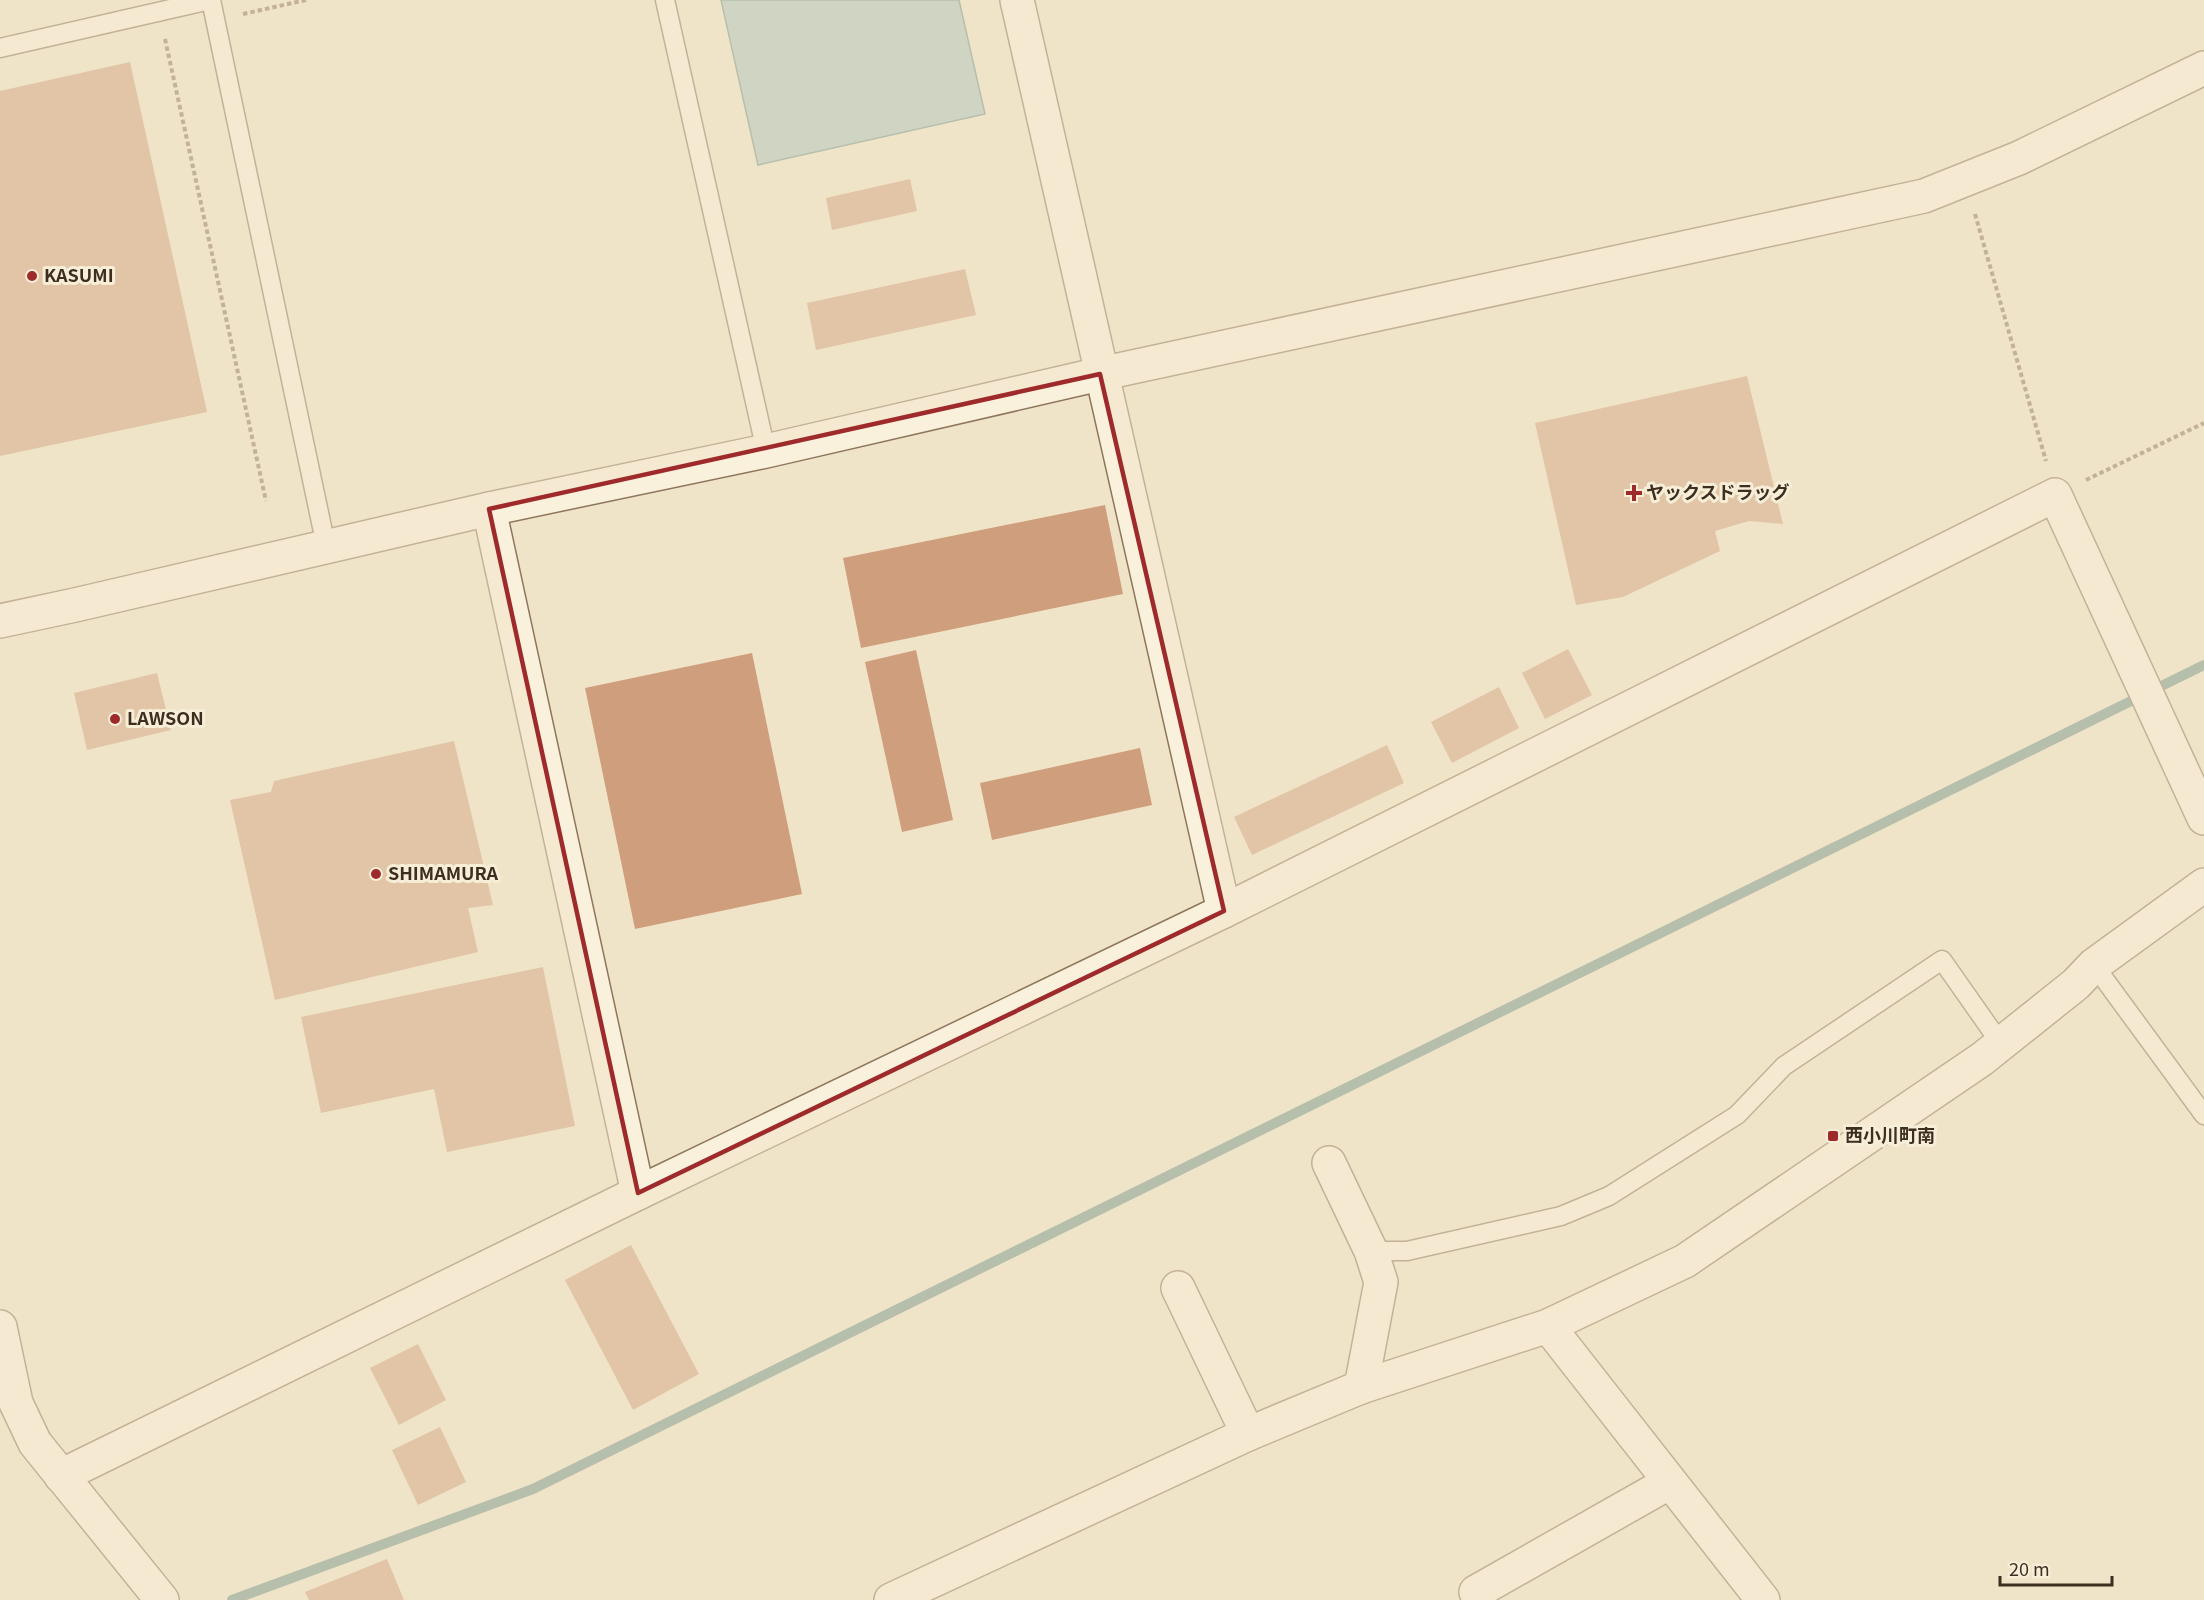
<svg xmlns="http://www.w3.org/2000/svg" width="2204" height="1600" viewBox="0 0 2204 1600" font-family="Georgia,'Noto Sans JP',serif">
  <rect width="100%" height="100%" fill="#f0e4c8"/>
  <path fill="#a9c4bc" stroke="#6f938a" stroke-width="1.5" d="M721,0H959L985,114L758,165Z"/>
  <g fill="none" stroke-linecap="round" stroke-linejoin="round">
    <path stroke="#6f938a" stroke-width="10" d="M232,1600L533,1489L2204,665"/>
  </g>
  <g fill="#cf9f7d">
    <path d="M130,62L207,412L0,456V91Z"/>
    <path d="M910,179L917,211L832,230L826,198Z"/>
    <path d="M965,269L976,315L816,350L807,303Z"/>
    <path d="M1747,376L1783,524L1749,521L1715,531L1720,551L1623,597L1576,605L1535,423Z"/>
    <path d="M1105,505L1123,594L861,648L843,558Z"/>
    <path d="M1568,649L1592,695L1545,719L1522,673Z"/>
    <path d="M916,650L953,820L902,832L865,662Z"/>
    <path d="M752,653L802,894L635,929L585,688Z"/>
    <path d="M157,673L171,730L87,750L74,693Z"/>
    <path d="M1499,687L1519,728L1452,763L1431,722Z"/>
    <path d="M454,741L493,905L468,908L478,952L275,1000L230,800L271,792L274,781Z"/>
    <path d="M1387,745L1404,783L1252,855L1234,817Z"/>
    <path d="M1140,748L1152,805L992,840L980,783Z"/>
    <path d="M543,967L575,1126L447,1152L434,1089L321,1113L301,1017Z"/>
    <path d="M631,1245L699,1374L633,1410L565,1280Z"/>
    <path d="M418,1344L446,1400L399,1425L370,1368Z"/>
    <path d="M440,1427L466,1482L418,1505L392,1450Z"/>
    <path d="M387,1559L404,1600H309L305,1592Z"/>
  </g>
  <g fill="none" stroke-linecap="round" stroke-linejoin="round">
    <defs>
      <g id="service">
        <path d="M211,0L326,546"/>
        <path d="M665,0L766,451"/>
        <path d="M0,48L210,0"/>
        <path d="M2094,965L2204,1115"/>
        <path d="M1371,1251H1407L1561,1216L1609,1196L1737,1115L1784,1066L1942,960L2001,1044"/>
      </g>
      <g id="minor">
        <path d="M1017,0L1224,911"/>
        <path d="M489,509L638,1193"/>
        <path d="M1329,1163L1371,1251L1381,1282L1361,1387"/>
        <path d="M1178,1288L1248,1434"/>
        <path d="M1548,1326L1763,1600"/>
        <path d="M61,1476L638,1193L1224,911L2055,495L2204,818"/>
        <path d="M1476,1592L1670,1482"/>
      </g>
      <g id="tertiary">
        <path d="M0,621L75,605L489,509L766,451L1100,374L1924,196L2019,158L2204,68"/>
        <path d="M0,1327L16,1403L35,1443L162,1600"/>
        <path d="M891,1600L1248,1434L1361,1387L1548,1326L1685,1261L1982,1059L2076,984L2094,965L2204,885"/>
      </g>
    </defs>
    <use href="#service" stroke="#8d765c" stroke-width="21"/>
    <use href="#minor" stroke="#8d765c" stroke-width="36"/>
    <use href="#tertiary" stroke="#8d765c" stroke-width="36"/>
    <g stroke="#8d765c" stroke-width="4" stroke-dasharray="4.5 3" stroke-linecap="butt">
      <path d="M243,14L306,0"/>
      <path d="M165,39L266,501"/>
      <path d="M1975,214L2046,461"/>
      <path d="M2086,480L2204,423"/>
    </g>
    <use href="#service" stroke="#faf1dc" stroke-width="18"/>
    <use href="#minor" stroke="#faf1dc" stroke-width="33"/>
    <use href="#tertiary" stroke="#faf1dc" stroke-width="33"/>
  </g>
  <path d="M0 0H2204V1600H0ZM1100,374L1224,911L638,1193L489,509Z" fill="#f0e4c8" fill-opacity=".55" fill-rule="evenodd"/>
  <path fill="none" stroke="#9e2a2b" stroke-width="4.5" stroke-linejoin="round" d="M1100,374L1224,911L638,1193L489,509Z"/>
  <g fill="#9e2a2b" stroke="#f7eed8" stroke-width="2">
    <circle cx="32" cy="276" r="6"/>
    <path d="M1631 484h6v6h6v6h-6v6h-6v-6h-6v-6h6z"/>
    <circle cx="115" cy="719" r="6"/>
    <circle cx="376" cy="874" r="6"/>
    <rect x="1827" y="1130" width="12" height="12" rx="3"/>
  </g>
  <g text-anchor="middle" stroke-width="6" stroke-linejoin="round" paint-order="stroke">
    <g font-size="18" font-weight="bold" fill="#3d2e20" stroke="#f7eed8" text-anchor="start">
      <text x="44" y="282">KASUMI</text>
      <text x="1646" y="499">ヤックスドラッグ</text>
      <text x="127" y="725">LAWSON</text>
      <text x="388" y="880">SHIMAMURA</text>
      <text x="1845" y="1142">西小川町南</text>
    </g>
  </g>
  <path d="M2000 1576v9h112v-9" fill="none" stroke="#3d2e20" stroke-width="3"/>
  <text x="2009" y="1576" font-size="18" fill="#3d2e20" stroke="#f7eed8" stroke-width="4.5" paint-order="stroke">20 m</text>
</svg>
